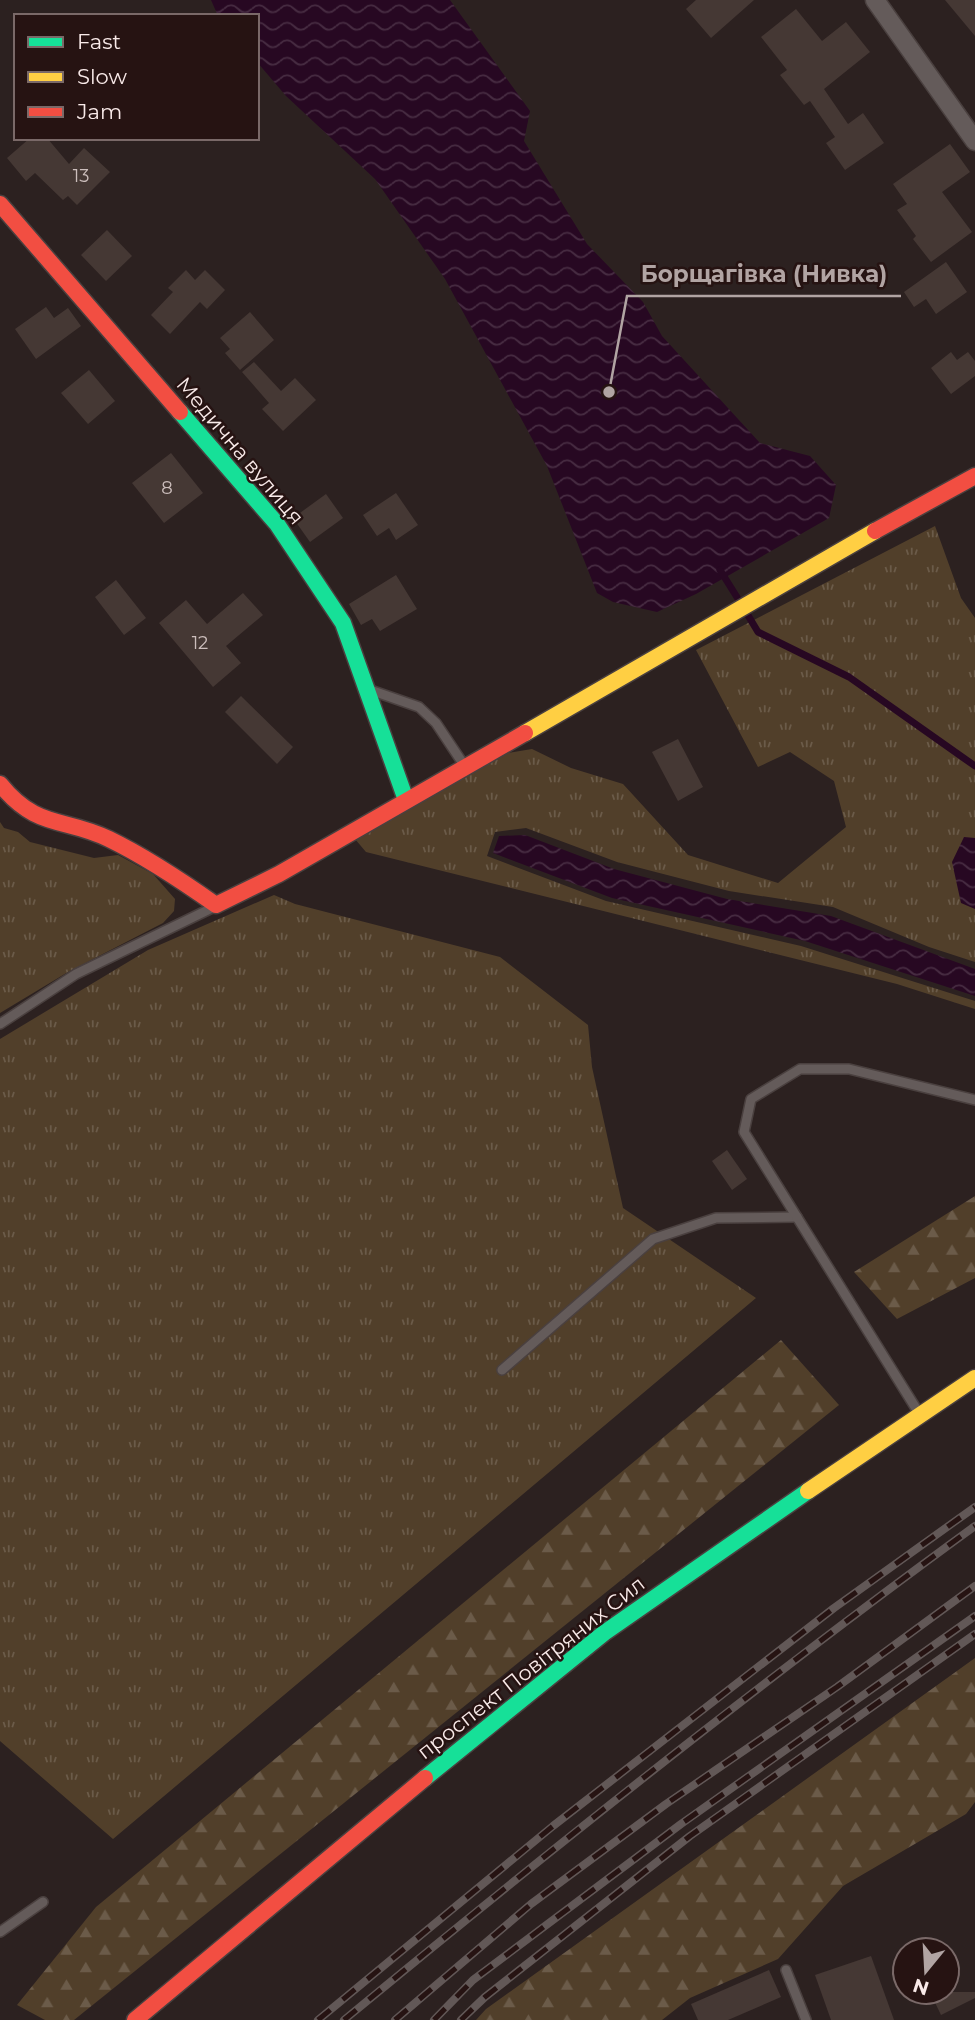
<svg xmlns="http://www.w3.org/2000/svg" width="975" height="2020" viewBox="0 0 975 2020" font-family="Montserrat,sans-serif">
  <defs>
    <pattern id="grass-tufts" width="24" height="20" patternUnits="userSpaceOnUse" patternTransform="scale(1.75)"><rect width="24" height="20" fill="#513f2a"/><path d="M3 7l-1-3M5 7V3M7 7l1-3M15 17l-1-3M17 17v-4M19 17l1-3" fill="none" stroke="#6b5b49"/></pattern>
    <pattern id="forest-firs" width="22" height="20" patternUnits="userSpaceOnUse" patternTransform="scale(1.75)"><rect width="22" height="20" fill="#513f2a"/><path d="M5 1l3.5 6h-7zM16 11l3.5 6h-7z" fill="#6b5b49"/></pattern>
    <pattern id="water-waves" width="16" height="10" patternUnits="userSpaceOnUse" patternTransform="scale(1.75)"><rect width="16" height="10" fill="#270822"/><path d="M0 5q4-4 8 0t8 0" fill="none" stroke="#472c42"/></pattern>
  </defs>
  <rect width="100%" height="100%" fill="#2c2120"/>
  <g fill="url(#grass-tufts)">
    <path d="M935,526L961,598L975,618V962L929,947L833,907L729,891L617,862L526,828L495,832L487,856L606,901L801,946L975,1001V1009L897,984L366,852L355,839L508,753L532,749L571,768L623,784L688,855L778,883L846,827L834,781L790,752L758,767L696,650Z"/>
    <path d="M0,822L4,828L18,832L30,842L94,858L118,855L153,874L175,899L174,911L163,923L68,972L0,1013Z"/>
    <path d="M274,895L295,904L500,957L588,1025L592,1067L623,1208L756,1298L113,1839L0,1741V1039L148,950Z"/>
  </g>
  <g fill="url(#forest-firs)">
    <path d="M975,1196V1278L897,1319L854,1272Z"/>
    <path d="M781,1340L839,1405L74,2020H45L17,2005L96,1907Z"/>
    <path d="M975,1658V1802L966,1814L843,1886L778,1959L690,1998L662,2020H476L486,2009Z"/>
  </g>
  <g fill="url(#water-waves)">
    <path d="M211,0H450L530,111L524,141L587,244L643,302L662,336L760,443L810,456L836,485L829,518L696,594L657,612L613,602L597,593L547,466L445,279L375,179L286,96L257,62V16H218Z"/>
    <path d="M525,835L614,869L727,899L831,916L975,969V996L805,941L612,898L493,853L499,836Z"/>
    <path d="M964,837L975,838V909L961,903L952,862Z"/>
  </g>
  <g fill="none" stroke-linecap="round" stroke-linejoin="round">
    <g stroke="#270822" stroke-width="7">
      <path d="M720,570L740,602"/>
      <path d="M746,612L758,632L849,677L975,766"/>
    </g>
  </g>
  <g fill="#453834">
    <path d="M696,0H754L711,38L686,9Z"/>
    <path d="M945,0H975V36Z"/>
    <path d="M796,9L822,41L846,22L870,52L824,89L848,124L863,113L884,143L845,170L826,143L835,137L810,101L804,105L780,75L787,70L761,37Z"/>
    <path d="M30,138H47L69,164L84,148L110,172L77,205L68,196L63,200L35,173L26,181L7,158Z"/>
    <path d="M950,144L970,172L942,192L972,232L931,262L913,239L916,236L897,210L907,204L893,184Z"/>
    <path d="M107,230L132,256L106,281L81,255Z"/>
    <path d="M946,262L967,292L936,314L926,299L914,307L904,292Z"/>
    <path d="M186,270L195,280L205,270L225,290L207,309L200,302L170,334L151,315L173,292L168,288Z"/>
    <path d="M46,307L54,318L68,308L81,326L36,359L15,329Z"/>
    <path d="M250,312L274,340L240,370L225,353L230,349L220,338Z"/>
    <path d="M951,352L957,360L968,352L975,361V376L951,394L931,368Z"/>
    <path d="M254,362L281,391L295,378L316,400L283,431L262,409L269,403L242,372Z"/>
    <path d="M89,370L115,401L88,424L61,393Z"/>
    <path d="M171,453L203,493L164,523L132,483Z"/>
    <path d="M396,493L418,525L396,540L389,528L377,536L363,515Z"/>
    <path d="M326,494L343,518L310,542L293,518Z"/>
    <path d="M396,575L417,609L380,631L372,619L361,625L349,604Z"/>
    <path d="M116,580L146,618L124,635L95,597Z"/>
    <path d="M243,593L263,615L226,646L241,663L213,687L159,623L186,600L207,624Z"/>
    <path d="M241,696L293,747L277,764L225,712Z"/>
    <path d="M678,739L703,787L678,801L652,752Z"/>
    <path d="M727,1150L747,1179L732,1190L712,1161Z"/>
    <path d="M871,1956L894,2020H831L815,1975Z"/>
    <path d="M769,1970L781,1997L728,2020H698L691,2004Z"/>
    <path d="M930,1992H975V1998L941,2015Z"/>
  </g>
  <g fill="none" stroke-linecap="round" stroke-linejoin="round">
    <defs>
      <g id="lane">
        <path d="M373,691L419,707L436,723L464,765"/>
        <path d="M0,1024L76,974L212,908"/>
        <path d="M502,1370L653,1239L716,1218L797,1217"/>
        <path d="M917,1410L744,1132L751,1099L800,1069H849L975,1100"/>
        <path d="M0,1932L43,1902"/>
        <path d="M786,1970L806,2020"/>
      </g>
      <path id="street" d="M875,0L975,141"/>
      <g id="fast">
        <path d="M180,412L277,524L343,623L406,800"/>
        <path d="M425,1778L604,1633L808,1491"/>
      </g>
      <g id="slow">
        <path d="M525,733L875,531"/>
        <path d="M808,1491L975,1378"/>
      </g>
      <g id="jam">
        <path d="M0,204L180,412"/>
        <path d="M875,531L975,476"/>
        <path d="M0,784C37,830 64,817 109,839C146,857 182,881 216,905L279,874L525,733"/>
        <path d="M135,2020L425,1778"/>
      </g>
    </defs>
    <use href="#lane" stroke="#4a403f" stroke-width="12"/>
    <use href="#street" stroke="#4a403f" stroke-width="21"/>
    <use href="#fast" stroke="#4a403f" stroke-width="19"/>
    <use href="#slow" stroke="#4a403f" stroke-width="19"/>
    <use href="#jam" stroke="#4a403f" stroke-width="19"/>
    <use href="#lane" stroke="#645b5a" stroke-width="9"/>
    <use href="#street" stroke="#645b5a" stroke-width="18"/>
    <use href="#fast" stroke="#16e098" stroke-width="16"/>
    <use href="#slow" stroke="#ffcf43" stroke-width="16"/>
    <use href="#jam" stroke="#f24e42" stroke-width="16"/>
    <defs>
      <g id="rail">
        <path d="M318,2020L553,1826L834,1608L975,1507"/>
        <path d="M344,2020C550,1850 759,1683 975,1526"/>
        <path d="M395,2020L531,1904L666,1804L837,1687L975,1586"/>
        <path d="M434,2020L473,1980L681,1824L975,1616"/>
        <path d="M461,2020L485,1997L690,1836L975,1634"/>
      </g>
    </defs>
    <use href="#rail" stroke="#625857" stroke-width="8"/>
    <use href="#rail" stroke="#261312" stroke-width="5" stroke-dasharray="16" stroke-linecap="butt"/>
  </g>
  <g text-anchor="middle" stroke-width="5" stroke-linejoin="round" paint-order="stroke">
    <g font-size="18" fill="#ccbebc">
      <text x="81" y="182">13</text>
      <text x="167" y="494">8</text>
      <text x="200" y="649">12</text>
    </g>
    <g font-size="21" fill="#f9eae9" stroke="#261312">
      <text transform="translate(240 451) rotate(50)" y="7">Медична вулиця</text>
      <text transform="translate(531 1668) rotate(-38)" y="7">проспект Повітряних Сил</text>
    </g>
  </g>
  <path fill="none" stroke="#b1a4a3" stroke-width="2.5" d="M609 392L627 296H901"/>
  <circle fill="#b1a4a3" stroke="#261312" stroke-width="2.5" cx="609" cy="392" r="7"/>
  <g font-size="23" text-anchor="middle" font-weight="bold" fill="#b1a4a3" stroke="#261312" stroke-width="5" stroke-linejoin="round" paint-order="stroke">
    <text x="764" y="282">Борщагівка (Нивка)</text>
  </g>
  <rect x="14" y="14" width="245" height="126" fill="#261312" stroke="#7a6968" stroke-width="2"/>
  <rect x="28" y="37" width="35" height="10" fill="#16e098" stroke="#7a6968" stroke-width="2"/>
  <text x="77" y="49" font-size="21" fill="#f9eae9">Fast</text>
  <rect x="28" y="72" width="35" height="10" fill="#ffcf43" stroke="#7a6968" stroke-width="2"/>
  <text x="77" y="84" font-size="21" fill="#f9eae9">Slow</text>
  <rect x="28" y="107" width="35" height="10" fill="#f24e42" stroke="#7a6968" stroke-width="2"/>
  <text x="77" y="119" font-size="21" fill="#f9eae9">Jam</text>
  <g transform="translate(926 1971) rotate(198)"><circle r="33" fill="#261312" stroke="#7a6968" stroke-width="2"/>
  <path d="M0-5L12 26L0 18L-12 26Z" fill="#b1a4a3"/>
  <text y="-10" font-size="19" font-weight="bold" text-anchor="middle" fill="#f9eae9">N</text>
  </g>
</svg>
